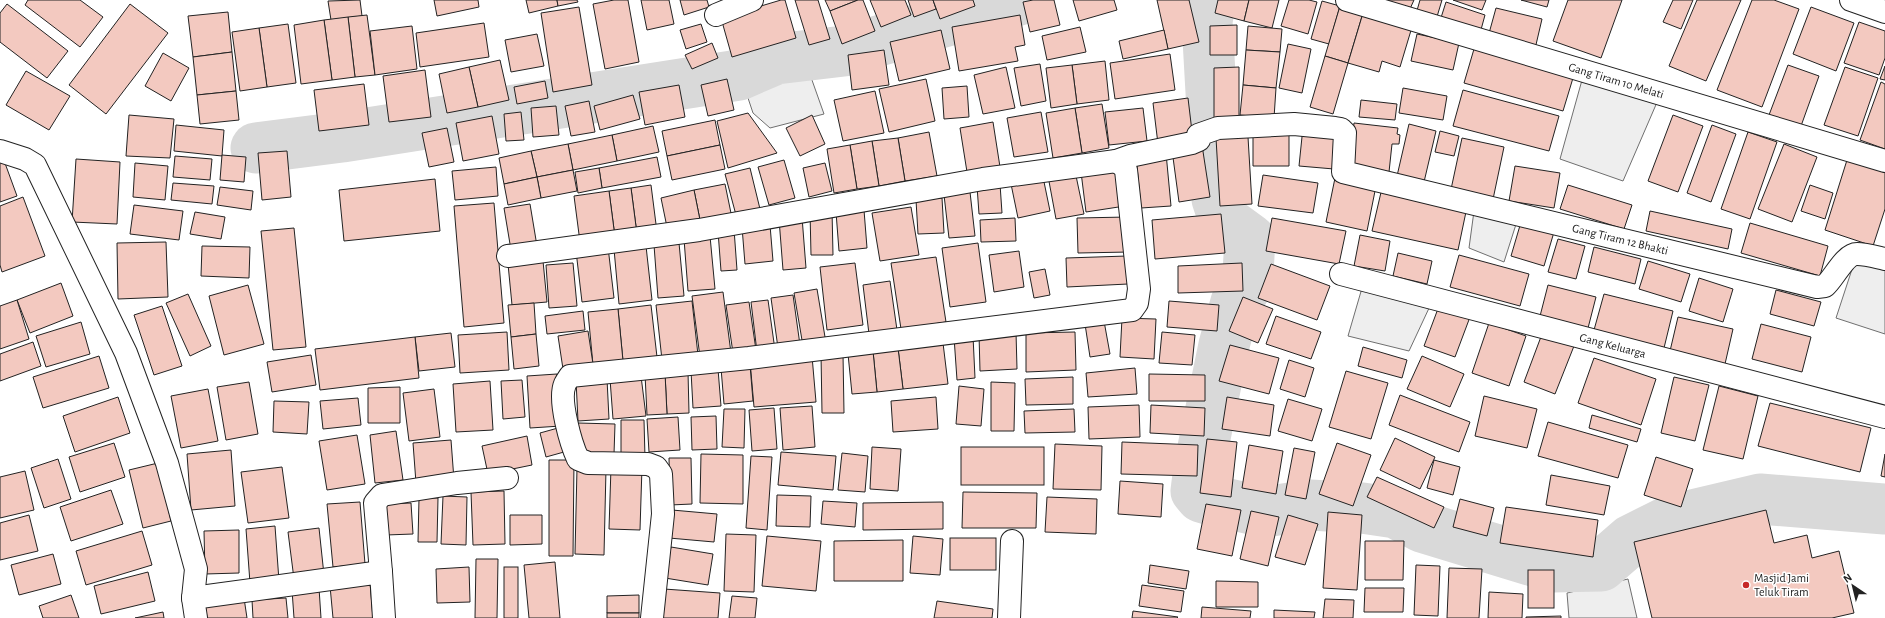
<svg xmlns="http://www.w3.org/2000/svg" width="1885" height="618" viewBox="0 0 1885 618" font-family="'Alegreya Sans',sans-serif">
  <rect width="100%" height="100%" fill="#fff"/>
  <g fill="#eee" stroke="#6f6f6f">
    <path d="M807,66L824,114L770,128L753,113L744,86Z"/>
    <path d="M1582,80L1658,100L1623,181L1560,159Z"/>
    <path d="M1474,211L1518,218L1504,262L1469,248Z"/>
    <path d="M1856,257L1885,267V334L1836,318Z"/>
    <path d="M1362,288L1430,306L1409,351L1348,336Z"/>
    <path d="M1628,579L1637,618H1569L1567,593Z"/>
  </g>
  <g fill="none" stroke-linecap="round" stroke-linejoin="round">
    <g stroke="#d9d9d9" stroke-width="51">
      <path d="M1211,0L1207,21L1217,199L1224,220L1250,239L1248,273L1245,289L1236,302L1224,345L1199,467L1196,491L1201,497L1211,500L1264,512L1310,505L1362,508L1396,513L1422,527L1553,567L1601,566L1631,540L1671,520L1760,499L1885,509"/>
      <path d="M256,148L342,137L739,75L776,59L844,51L1019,0"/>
    </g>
  </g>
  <g fill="#f3c9c0" stroke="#222">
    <path d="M28,0H80L103,17L80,47L25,5Z"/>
    <path d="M360,0L362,16L331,20L328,1Z"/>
    <path d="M434,0H478L479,7L437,16Z"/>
    <path d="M526,0H557L558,6L529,13Z"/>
    <path d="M557,0H577L578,2L558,6Z"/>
    <path d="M614,0H628L639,62L605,69L593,4Z"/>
    <path d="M641,0H669L674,24L647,30Z"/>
    <path d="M680,0H707L709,7L684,15Z"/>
    <path d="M781,0H785L796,38L732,57L721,18Z"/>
    <path d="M795,0H818L830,39L809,45Z"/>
    <path d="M825,0H858L830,11Z"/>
    <path d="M858,0H863L875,31L842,44L830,11Z"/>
    <path d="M870,0H905L911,15L881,27Z"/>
    <path d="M908,0H933L936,9L914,17Z"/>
    <path d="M933,0H973L975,6L940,19Z"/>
    <path d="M1033,0H1054L1060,25L1030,32L1023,2Z"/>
    <path d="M1073,0H1114L1117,10L1079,21Z"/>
    <path d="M1157,0H1189L1199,42L1168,49Z"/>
    <path d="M1218,0H1249L1244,21L1215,13Z"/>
    <path d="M1249,0H1279L1272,28L1244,21Z"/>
    <path d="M1289,0H1309L1317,2L1308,34L1281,26Z"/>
    <path d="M1382,0H1414L1409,11Z"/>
    <path d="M1420,0H1442L1436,20L1416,14Z"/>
    <path d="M1453,0H1486L1482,10Z"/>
    <path d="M1521,0H1549L1547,7Z"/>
    <path d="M1568,0H1622L1601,58L1553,41Z"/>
    <path d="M1673,0H1693L1681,29L1663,22Z"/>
    <path d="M1697,0H1741L1706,81L1669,66Z"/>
    <path d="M1752,0H1774L1799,9L1762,107L1717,90Z"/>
    <path d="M1322,1L1340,6L1329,44L1311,39Z"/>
    <path d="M1446,2L1485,15L1479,37L1439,24Z"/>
    <path d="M7,4L68,51L47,78L0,42V13Z"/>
    <path d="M130,4L168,33L106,114L69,85Z"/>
    <path d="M1340,6L1363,13L1348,63L1325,56Z"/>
    <path d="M579,7L592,85L553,92L541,13Z"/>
    <path d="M1811,7L1854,23L1836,71L1793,54Z"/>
    <path d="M1496,8L1542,19L1535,49L1488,37Z"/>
    <path d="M228,12L232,52L193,57L188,16Z"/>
    <path d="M1363,13L1412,27L1400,67L1382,61L1379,72L1348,63Z"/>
    <path d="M367,15L375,75L355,77L348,17Z"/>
    <path d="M1020,15L1025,45L1015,47L1018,61L959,71L952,27Z"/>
    <path d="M348,17L355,77L332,80L324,20Z"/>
    <path d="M324,20L332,80L301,84L294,25Z"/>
    <path d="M1859,22L1885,31V58L1879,75L1844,63Z"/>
    <path d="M484,23L489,57L420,67L416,33Z"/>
    <path d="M288,24L296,83L267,87L259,28Z"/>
    <path d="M701,24L707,42L686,49L680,30Z"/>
    <path d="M1237,25V55H1210V26Z"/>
    <path d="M412,26L417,69L375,75L370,31Z"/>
    <path d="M1248,26L1282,29L1280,52L1246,50Z"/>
    <path d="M1080,27L1086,52L1047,60L1042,36Z"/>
    <path d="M259,28L267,87L240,91L232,32Z"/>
    <path d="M941,30L950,69L899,81L890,42Z"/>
    <path d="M1164,30L1168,49L1123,59L1119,41Z"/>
    <path d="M537,34L544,66L511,72L505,40Z"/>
    <path d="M1417,34L1459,43L1453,70L1411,61Z"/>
    <path d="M712,43L718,58L692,69L685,55Z"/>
    <path d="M1288,44L1311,49L1302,93L1279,88Z"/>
    <path d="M1474,49L1573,78L1563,111L1464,83Z"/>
    <path d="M884,50L889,85L852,90L848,55Z"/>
    <path d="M1246,50L1280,52L1276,88L1243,85Z"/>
    <path d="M232,52L236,91L197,95L193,57Z"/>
    <path d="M163,53L189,68L171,101L145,86Z"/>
    <path d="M1170,54L1175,90L1115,99L1110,63Z"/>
    <path d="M1325,56L1348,63L1333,114L1310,107Z"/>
    <path d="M500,60L509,100L478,107L469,67Z"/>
    <path d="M1105,61L1109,100L1077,104L1072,65Z"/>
    <path d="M1040,64L1046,101L1021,106L1014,68Z"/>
    <path d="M1072,65L1077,104L1051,108L1046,68Z"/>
    <path d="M1788,65L1819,76L1801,126L1769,115Z"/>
    <path d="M1885,66V80L1880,79Z"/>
    <path d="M469,67L478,107L447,113L439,74Z"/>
    <path d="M1006,67L1015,108L983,114L974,75Z"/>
    <path d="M1239,67V117L1214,118V68Z"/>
    <path d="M1845,67L1878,78L1858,136L1824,125Z"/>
    <path d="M425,70L431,117L389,122L383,76Z"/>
    <path d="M26,71L70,96L49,130L6,105Z"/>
    <path d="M727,79L734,110L708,116L701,85Z"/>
    <path d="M926,79L935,121L889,132L879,89Z"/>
    <path d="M545,81L548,98L517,104L514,87Z"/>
    <path d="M1881,82L1885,84V149L1860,140Z"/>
    <path d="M364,84L369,125L319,131L314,90Z"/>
    <path d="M679,85L685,117L645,125L639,92Z"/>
    <path d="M1243,85L1276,88L1274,118L1240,115Z"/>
    <path d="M967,86L969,117L944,119L942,88Z"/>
    <path d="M1403,88L1447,96L1443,120L1399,113Z"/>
    <path d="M1463,90L1559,116L1549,151L1453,126Z"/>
    <path d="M236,91L239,120L200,124L197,95Z"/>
    <path d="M875,91L884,133L843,141L834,100Z"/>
    <path d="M633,95L640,119L600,130L594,106Z"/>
    <path d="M1188,98L1193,140L1158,144L1153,103Z"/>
    <path d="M1361,100L1397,104L1395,120L1359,117Z"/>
    <path d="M589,101L595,132L571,136L565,106Z"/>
    <path d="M1102,104L1109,148L1082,153L1075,108Z"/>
    <path d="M556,106L559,135L533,137L531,108Z"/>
    <path d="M1075,108L1082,153L1053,158L1046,113Z"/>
    <path d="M1143,108L1147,141L1109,145L1105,112Z"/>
    <path d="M521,112L524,140L506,141L504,114Z"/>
    <path d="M1041,112L1048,152L1014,157L1007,118Z"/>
    <path d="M748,113L777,153L728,168L717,121Z"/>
    <path d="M129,115L174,119L170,158L126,156Z"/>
    <path d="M812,115L825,144L800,156L786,128Z"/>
    <path d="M1673,115L1703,126L1678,192L1648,181Z"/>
    <path d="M492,116L499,154L463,161L456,123Z"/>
    <path d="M715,120L720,145L667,156L662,131Z"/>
    <path d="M993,122L1000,167L967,172L960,128Z"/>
    <path d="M1354,123L1398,128L1397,134L1400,135L1399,144H1392L1389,172L1349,168Z"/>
    <path d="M1409,124L1436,131L1424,182L1397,176Z"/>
    <path d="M176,125L224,130L222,156L174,151Z"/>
    <path d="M1712,125L1736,134L1711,202L1687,193Z"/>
    <path d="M653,126L659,152L617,161L612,135Z"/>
    <path d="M1303,127L1338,130L1334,169L1299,166Z"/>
    <path d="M447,128L454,162L429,167L422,133Z"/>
    <path d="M1440,131L1459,136L1454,156L1435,152Z"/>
    <path d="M929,132L937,176L905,181L898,138Z"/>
    <path d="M1748,132L1777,142L1750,219L1721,209Z"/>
    <path d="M1253,133L1289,134V166H1253Z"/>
    <path d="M612,135L617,161L573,170L568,144Z"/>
    <path d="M1248,137L1252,204L1220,206L1216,138Z"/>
    <path d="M898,138L905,181L879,186L872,141Z"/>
    <path d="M1462,138L1504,147L1492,204L1450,194Z"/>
    <path d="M872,141L879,186L857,189L850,145Z"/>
    <path d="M568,144L573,170L537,177L531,151Z"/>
    <path d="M1784,144L1817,157L1792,222L1758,209Z"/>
    <path d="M720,145L725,169L672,180L667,156Z"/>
    <path d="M850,145L857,189L834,193L827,149Z"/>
    <path d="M1202,145L1210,197L1179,202L1172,150Z"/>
    <path d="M287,151L291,197L262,200L258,153Z"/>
    <path d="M531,151L537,177L504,184L499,158Z"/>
    <path d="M1166,153L1171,206L1141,208L1136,156Z"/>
    <path d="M0,155H2L17,196L0,202Z"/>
    <path d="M222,155L246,157L244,182L220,180Z"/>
    <path d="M175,156L212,159L210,180L173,177Z"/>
    <path d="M657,157L661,177L602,188L599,168Z"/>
    <path d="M76,159L120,162L117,224L72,222Z"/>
    <path d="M784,160L795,198L769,205L758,167Z"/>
    <path d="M1847,160L1885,172V209L1873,246L1825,230Z"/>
    <path d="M135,163L168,166L165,200L133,197Z"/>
    <path d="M825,163L832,191L809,197L803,168Z"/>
    <path d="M1515,166L1560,173L1554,208L1509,201Z"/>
    <path d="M496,167L498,196L455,200L452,171Z"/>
    <path d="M1120,167L1125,206L1086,212L1081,172Z"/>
    <path d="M599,168L602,188L578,193L575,172Z"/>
    <path d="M750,168L760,209L736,215L725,174Z"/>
    <path d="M573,170L577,191L541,198L537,177Z"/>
    <path d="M1075,171L1084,214L1056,219L1048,176Z"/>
    <path d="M1263,175L1318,183L1313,213L1258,206Z"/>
    <path d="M537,177L541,198L508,205L504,184Z"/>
    <path d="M1043,177L1050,211L1018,218L1011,184Z"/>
    <path d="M1335,178L1376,186L1367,231L1326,222Z"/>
    <path d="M435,179L440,231L344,241L339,190Z"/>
    <path d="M173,183L214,186L212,204L171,200Z"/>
    <path d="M725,184L732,218L701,225L694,190Z"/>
    <path d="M1000,184L1002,213L979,214L977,186Z"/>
    <path d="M651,185L657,232L637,234L631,188Z"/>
    <path d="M1568,185L1632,205L1624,229L1560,209Z"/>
    <path d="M1810,185L1833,193L1825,219L1801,211Z"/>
    <path d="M220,187L253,191L251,210L217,205Z"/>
    <path d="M631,188L637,234L615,237L609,191Z"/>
    <path d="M1382,188L1467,207L1458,250L1372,231Z"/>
    <path d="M694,190L701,225L668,232L661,198Z"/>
    <path d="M609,191L615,237L580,242L574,196Z"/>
    <path d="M970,192L975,236L949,238L944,195Z"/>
    <path d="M23,197L45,256L2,272L0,265V206Z"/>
    <path d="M942,198L944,233L918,234L916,200Z"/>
    <path d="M494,203L504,323L464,327L454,206Z"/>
    <path d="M530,204L537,246L511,250L504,208Z"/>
    <path d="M134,205L183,211L179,240L130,234Z"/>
    <path d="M911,207L919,255L880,261L872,213Z"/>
    <path d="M832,210L833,255H811L810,211Z"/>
    <path d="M864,210L867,248L839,251L836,212Z"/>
    <path d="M1650,211L1732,229L1728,249L1646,231Z"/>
    <path d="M195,212L225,217L221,239L190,234Z"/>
    <path d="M1221,214L1225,253L1155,259L1152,220Z"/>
    <path d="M802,217L806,268L783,270L779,219Z"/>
    <path d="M1128,217L1129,252L1078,253L1077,218Z"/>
    <path d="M1015,218L1016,241L981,242L980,220Z"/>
    <path d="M1272,218L1346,231L1339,264L1266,251Z"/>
    <path d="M1521,222L1554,232L1544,266L1511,256Z"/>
    <path d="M1750,223L1828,246L1820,276L1741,253Z"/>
    <path d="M770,225L773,261L745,264L742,227Z"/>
    <path d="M294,228L306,347L273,350L261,231Z"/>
    <path d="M734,229L737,270L721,271L718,231Z"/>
    <path d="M1360,235L1390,241L1385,271L1354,266Z"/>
    <path d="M710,236L715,289L688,291L684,239Z"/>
    <path d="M1558,239L1585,246L1576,279L1548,272Z"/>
    <path d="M166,242L168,297L118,299L117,243Z"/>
    <path d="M679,243L684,296L658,298L654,245Z"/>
    <path d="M978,243L986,302L950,307L942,248Z"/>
    <path d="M202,246L250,247L249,278L201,276Z"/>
    <path d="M646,246L652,300L619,304L614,249Z"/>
    <path d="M608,247L614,298L582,302L576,251Z"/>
    <path d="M1594,247L1641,259L1635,284L1588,272Z"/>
    <path d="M1019,251L1024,287L994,292L989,255Z"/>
    <path d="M1398,253L1432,261L1427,284L1393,276Z"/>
    <path d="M1459,255L1529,274L1520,306L1450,287Z"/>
    <path d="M1127,256L1128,284L1067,287L1066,258Z"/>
    <path d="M936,257L946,322L901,329L891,263Z"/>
    <path d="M543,261L547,302L512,305L508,264Z"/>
    <path d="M1648,261L1690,274L1681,302L1639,289Z"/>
    <path d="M573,263L577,306L549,308L546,265Z"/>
    <path d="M855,263L863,325L827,330L820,267Z"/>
    <path d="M1242,263L1243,291L1178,293V266Z"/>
    <path d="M1271,264L1330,286L1317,320L1258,298Z"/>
    <path d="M1045,269L1050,295L1034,298L1029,272Z"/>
    <path d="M1699,278L1733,289L1723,322L1689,311Z"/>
    <path d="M890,281L897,330L869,334L863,285Z"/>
    <path d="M61,283L73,316L30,333L17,300Z"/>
    <path d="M248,285L264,344L224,355L209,296Z"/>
    <path d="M1548,285L1596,297L1587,332L1539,320Z"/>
    <path d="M817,289L826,343L803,346L794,293Z"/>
    <path d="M1776,290L1821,302L1814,326L1770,314Z"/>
    <path d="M723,292L731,353L700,357L692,296Z"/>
    <path d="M188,294L211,346L190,356L166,303Z"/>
    <path d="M1604,294L1673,311L1664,348L1594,330Z"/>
    <path d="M793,295L800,345L778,348L771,298Z"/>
    <path d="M1243,297L1273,309L1258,343L1229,331Z"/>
    <path d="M17,300L29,339L0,349V306Z"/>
    <path d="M768,300L775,350L757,352L751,302Z"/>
    <path d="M692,301L698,355L662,360L656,305Z"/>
    <path d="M1169,301L1219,305L1217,331L1167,327Z"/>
    <path d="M749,302L756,350L733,353L726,305Z"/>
    <path d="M534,303L536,334L511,337L508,305Z"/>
    <path d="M651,305L657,357L623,361L618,309Z"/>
    <path d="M162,306L182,366L154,375L134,315Z"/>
    <path d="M1439,306L1470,317L1455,357L1424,346Z"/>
    <path d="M618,309L623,361L593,365L588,312Z"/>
    <path d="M583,311L585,330L547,334L545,316Z"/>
    <path d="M1276,316L1321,332L1311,359L1266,344Z"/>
    <path d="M1678,317L1733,329L1725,364L1670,351Z"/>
    <path d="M1122,318L1156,319L1154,359L1120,357Z"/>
    <path d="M1104,321L1110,354L1090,357L1085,324Z"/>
    <path d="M81,322L90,354L46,367L36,336Z"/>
    <path d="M1489,323L1526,336L1509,386L1472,373Z"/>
    <path d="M1761,324L1811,337L1802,372L1752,359Z"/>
    <path d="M588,331L593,364L563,369L558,336Z"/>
    <path d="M507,332L509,370L460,373L458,335Z"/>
    <path d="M1016,332L1017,369L980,371L979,334Z"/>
    <path d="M1075,332L1076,370L1026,372V333Z"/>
    <path d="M1162,332L1195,335L1192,365L1159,363Z"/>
    <path d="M451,333L455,367L419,371L415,337Z"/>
    <path d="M536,334L539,366L514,369L511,337Z"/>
    <path d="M1542,334L1574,346L1555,394L1524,382Z"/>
    <path d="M973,336L975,378L957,380L954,337Z"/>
    <path d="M415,337L419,378L320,390L315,349Z"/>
    <path d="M33,342L41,366L0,381V354Z"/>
    <path d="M943,343L948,384L903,389L898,348Z"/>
    <path d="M1230,345L1279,358L1269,394L1219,381Z"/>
    <path d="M1363,347L1407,360L1402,378L1358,366Z"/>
    <path d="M898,348L903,389L877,392L873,351Z"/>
    <path d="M873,351L877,392L852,394L848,354Z"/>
    <path d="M821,354H843L844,413H822Z"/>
    <path d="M311,355L316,385L272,392L267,362Z"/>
    <path d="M99,356L109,388L43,408L33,377Z"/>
    <path d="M812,356L816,402L754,407L750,361Z"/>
    <path d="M1422,356L1464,374L1450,407L1407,389Z"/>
    <path d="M1594,358L1656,379L1641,425L1578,403Z"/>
    <path d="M1289,360L1314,368L1305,397L1280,389Z"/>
    <path d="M750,365L753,401L724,404L721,368Z"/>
    <path d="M1135,368L1137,394L1088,397L1086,373Z"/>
    <path d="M718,369L721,406L693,408L691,371Z"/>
    <path d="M1346,371L1388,383L1371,439L1329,427Z"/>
    <path d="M688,372L689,413L667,414L665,373Z"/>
    <path d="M665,373L667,414L647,415L645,374Z"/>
    <path d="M557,374L561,426L530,428L527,376Z"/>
    <path d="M1149,374L1205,375V401H1149Z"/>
    <path d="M641,376L646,416L613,419L610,379Z"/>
    <path d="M1073,377V404L1026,405L1025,379Z"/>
    <path d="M1674,377L1709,385L1695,441L1661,433Z"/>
    <path d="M607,379L609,419L578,421L576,380Z"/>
    <path d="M522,380L525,417L503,419L501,381Z"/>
    <path d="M490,381L493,430L456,432L453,384Z"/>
    <path d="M249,382L258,434L226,440L217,387Z"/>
    <path d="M991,382L1015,383L1014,431H991Z"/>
    <path d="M959,386L984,389L981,426L956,424Z"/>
    <path d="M1719,386L1758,396L1743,459L1703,450Z"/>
    <path d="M400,387V423H368V388Z"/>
    <path d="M208,389L218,441L181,448L171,396Z"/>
    <path d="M434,389L440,437L409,441L403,393Z"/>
    <path d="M1400,395L1470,422L1459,452L1389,425Z"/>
    <path d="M1484,396L1537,409L1527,448L1475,436Z"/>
    <path d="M118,397L130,433L75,452L63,416Z"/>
    <path d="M936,397L938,429L893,432L891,401Z"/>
    <path d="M1227,397L1274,405L1270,436L1222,429Z"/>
    <path d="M358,398L361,425L323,429L320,401Z"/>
    <path d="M1288,399L1322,409L1312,441L1278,431Z"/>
    <path d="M274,401L309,402L307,434L273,432Z"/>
    <path d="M1770,403L1871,428L1860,472L1758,446Z"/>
    <path d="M1139,405L1140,437L1089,439L1088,407Z"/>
    <path d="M1151,405L1205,408L1204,436L1150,433Z"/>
    <path d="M812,406L815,447L783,450L780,408Z"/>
    <path d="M774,408L777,449L752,451L749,410Z"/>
    <path d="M724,409H745L744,448L722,447Z"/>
    <path d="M1074,409L1075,432L1025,433L1024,411Z"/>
    <path d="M1592,415L1641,429L1637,442L1589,428Z"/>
    <path d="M716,416L717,449L692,450L691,417Z"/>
    <path d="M678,417L680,450L649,452L647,419Z"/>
    <path d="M621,420H644L645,458L621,459Z"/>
    <path d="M1548,422L1628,445L1618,478L1538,456Z"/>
    <path d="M578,423L615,424L614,454L577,453Z"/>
    <path d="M558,428L564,452L546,457L540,433Z"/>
    <path d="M396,431L403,480L375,483L370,435Z"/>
    <path d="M357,435L365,484L327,490L319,441Z"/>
    <path d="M527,436L532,465L488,474L482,446Z"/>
    <path d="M1395,438L1435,457L1420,489L1380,470Z"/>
    <path d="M1207,439L1237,442L1231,497L1200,493Z"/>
    <path d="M451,440L454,480L416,483L413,443Z"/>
    <path d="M1122,442L1198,445L1197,476L1121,474Z"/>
    <path d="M114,443L125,477L80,492L69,457Z"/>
    <path d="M1337,443L1371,455L1353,506L1319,494Z"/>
    <path d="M1055,444L1102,446L1101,490L1053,489Z"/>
    <path d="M1249,445L1283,451L1276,494L1242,488Z"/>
    <path d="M872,447L901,449L898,491L870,489Z"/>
    <rect x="961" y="447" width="83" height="38"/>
    <path d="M1294,448L1315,452L1306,499L1285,495Z"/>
    <path d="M231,450L235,506L191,510L187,454Z"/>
    <path d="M781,452L836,456L833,490L778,485Z"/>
    <path d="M842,453L868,456L865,492L838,490Z"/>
    <path d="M701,454L743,455V504L700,503Z"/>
    <path d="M1885,454V477L1881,476Z"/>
    <path d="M751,456L772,457L767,530L746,528Z"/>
    <path d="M1656,457L1693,469L1681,507L1644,495Z"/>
    <path d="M669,458H691L692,504L670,505Z"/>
    <path d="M58,459L71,499L44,508L31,468Z"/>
    <path d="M549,460H574L573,556H549Z"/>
    <path d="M1434,460L1460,467L1453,495L1427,488Z"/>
    <path d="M158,463L171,521L143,528L129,470Z"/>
    <path d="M282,467L289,518L248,523L241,472Z"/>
    <path d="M611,467H642L640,530L609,529Z"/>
    <path d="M577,468L606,469L604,555L575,554Z"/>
    <path d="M25,471L34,510L0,518V477Z"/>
    <path d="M1551,475L1610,486L1604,515L1546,505Z"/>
    <path d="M1377,477L1444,507L1434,528L1367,497Z"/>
    <path d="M1120,481L1163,484L1161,517L1118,514Z"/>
    <path d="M111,490L123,524L71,541L60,507Z"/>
    <path d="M504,491L505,544L473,545L471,492Z"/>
    <path d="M963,492L1037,493L1036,528H962Z"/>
    <path d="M777,495L811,496L810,527L776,526Z"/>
    <path d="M443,496L467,497L466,545L441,544Z"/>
    <path d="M1047,497L1097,499L1096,534L1045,532Z"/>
    <path d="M419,498H438L437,542H418Z"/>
    <path d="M1460,499L1494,508L1487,536L1453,527Z"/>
    <path d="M823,501L857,503L855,527L821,524Z"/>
    <path d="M360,502L365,564L333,567L327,504Z"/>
    <path d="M943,502V529L863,530V503Z"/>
    <path d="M411,503L413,534L386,535L385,504Z"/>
    <path d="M1206,504L1241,510L1232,556L1197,549Z"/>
    <path d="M1506,507L1598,520L1593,557L1500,543Z"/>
    <path d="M672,510L717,514L714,542L669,538Z"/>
    <path d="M1766,510L1774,543L1807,535L1812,558L1839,551L1854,613L1832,618H1652L1634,542Z"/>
    <path d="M1251,511L1279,517L1268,566L1240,559Z"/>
    <path d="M1328,512L1362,515L1357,590L1323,588Z"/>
    <path d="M29,515L38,551L0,560V523Z"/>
    <path d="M510,515H542V544L510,545Z"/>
    <path d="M1288,515L1318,524L1305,565L1275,557Z"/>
    <path d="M275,526L279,581L250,583L246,529Z"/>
    <path d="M319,528L324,575L294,579L288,532Z"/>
    <path d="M239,530V573L205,574L204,531Z"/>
    <path d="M142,531L152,565L86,585L76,551Z"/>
    <path d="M726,534L756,535L754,592L724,591Z"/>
    <path d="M767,536L821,541L816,591L762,586Z"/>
    <path d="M913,536L943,539L940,575L910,573Z"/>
    <rect x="950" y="538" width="46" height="32"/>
    <path d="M903,540V581H834V541Z"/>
    <path d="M1365,541H1404L1403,580H1365Z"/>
    <path d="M671,547L713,554L708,585L665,578Z"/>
    <path d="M53,554L61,584L19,595L11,565Z"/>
    <path d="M476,559H498L497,618H475Z"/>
    <path d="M555,562L560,618H529L524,565Z"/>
    <path d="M1150,565L1189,571L1186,589L1148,583Z"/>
    <path d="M1416,565L1440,566L1438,616L1414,615Z"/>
    <path d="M469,567L470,602L437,603L436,569Z"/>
    <rect x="504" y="567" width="14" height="51"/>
    <path d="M1449,568L1482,569L1479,618H1447Z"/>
    <rect x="1528" y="570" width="26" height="38"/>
    <path d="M148,572L155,601L101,614L94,586Z"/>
    <path d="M1216,581L1258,582V607H1216Z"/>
    <path d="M370,583L373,618H333L330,586Z"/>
    <path d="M1142,585L1184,591L1181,612L1139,606Z"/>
    <path d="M319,588L321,618H294L292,590Z"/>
    <path d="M1365,588H1404L1403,612H1364Z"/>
    <path d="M664,589L720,593L718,618H661Z"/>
    <path d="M1489,592L1523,594L1522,618H1488Z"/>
    <path d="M71,595L79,618H43L39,606Z"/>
    <path d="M639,595V613H607V596Z"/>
    <path d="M732,596L757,598L755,618H729Z"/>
    <path d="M244,598L247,618H207L205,602Z"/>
    <path d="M286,598L288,618H253L252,600Z"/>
    <path d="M1325,599L1354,600L1353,618H1323Z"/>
    <path d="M937,601L993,609L992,618H934Z"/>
    <path d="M1202,607L1251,611L1250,618H1201Z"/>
    <path d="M1274,610L1315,612L1314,618H1274Z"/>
    <path d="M1133,611L1178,617L1177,618H1132Z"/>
    <path d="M163,612L164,618H135Z"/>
    <rect x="607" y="613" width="32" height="5"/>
    <path d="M1561,616V618H1526V617Z"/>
  </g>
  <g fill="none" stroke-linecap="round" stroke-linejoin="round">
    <defs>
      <g id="street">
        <path id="s1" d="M1347,0L1885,161"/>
        <path d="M1851,0L1885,12"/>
        <path d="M716,15L752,0"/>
        <path d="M0,151L25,159L35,165L126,353L167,463L196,569L193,598"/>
        <path id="s2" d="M508,256L699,230L983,179L1116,161L1130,156L1192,143L1199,140L1198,135L1218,128L1294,124L1335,128L1341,129L1345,133L1343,172L1817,287L1825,286C1834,278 1845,254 1857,254C1866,254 1876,257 1885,259"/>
        <path id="s3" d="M1341,274L1885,417"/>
        <path d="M381,572L375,503L382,495L457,483L507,478"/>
        <path d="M196,618L193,598L381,572L384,618"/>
        <path d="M652,618L663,514L661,474L656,467L648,464L588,463L578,459C571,444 558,400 565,384C566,382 568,379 570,376L749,358L1132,310L1137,303L1139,289L1126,170L1122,165L1116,161"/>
        <path d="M1009,618L1012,541"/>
      </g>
    </defs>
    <use href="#street" stroke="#222" stroke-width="24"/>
    <use href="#street" stroke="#fff" stroke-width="22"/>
  </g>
  <circle fill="#c62828" stroke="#fff" stroke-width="1.5" cx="1746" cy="585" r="4"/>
  <g text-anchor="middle" stroke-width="3" stroke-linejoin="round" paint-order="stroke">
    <g font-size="12" fill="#222" stroke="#fff">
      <text dy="4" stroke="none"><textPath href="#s1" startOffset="281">Gang Tiram 10 Melati</textPath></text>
      <text dy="4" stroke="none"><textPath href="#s2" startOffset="1181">Gang Tiram 12 Bhakti</textPath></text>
      <text dy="4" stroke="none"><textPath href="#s3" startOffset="281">Gang Keluarga</textPath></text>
    </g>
    <g font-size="12" fill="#222" stroke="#fff" text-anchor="start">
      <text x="1754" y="582">Masjid Jami<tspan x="1754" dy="14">Teluk Tiram</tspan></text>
    </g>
  </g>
  <g transform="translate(1853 586) rotate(325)" stroke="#ffffff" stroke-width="3" paint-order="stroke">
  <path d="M0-3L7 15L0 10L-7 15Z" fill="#222222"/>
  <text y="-6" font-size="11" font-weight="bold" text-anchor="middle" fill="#222222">N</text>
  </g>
</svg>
